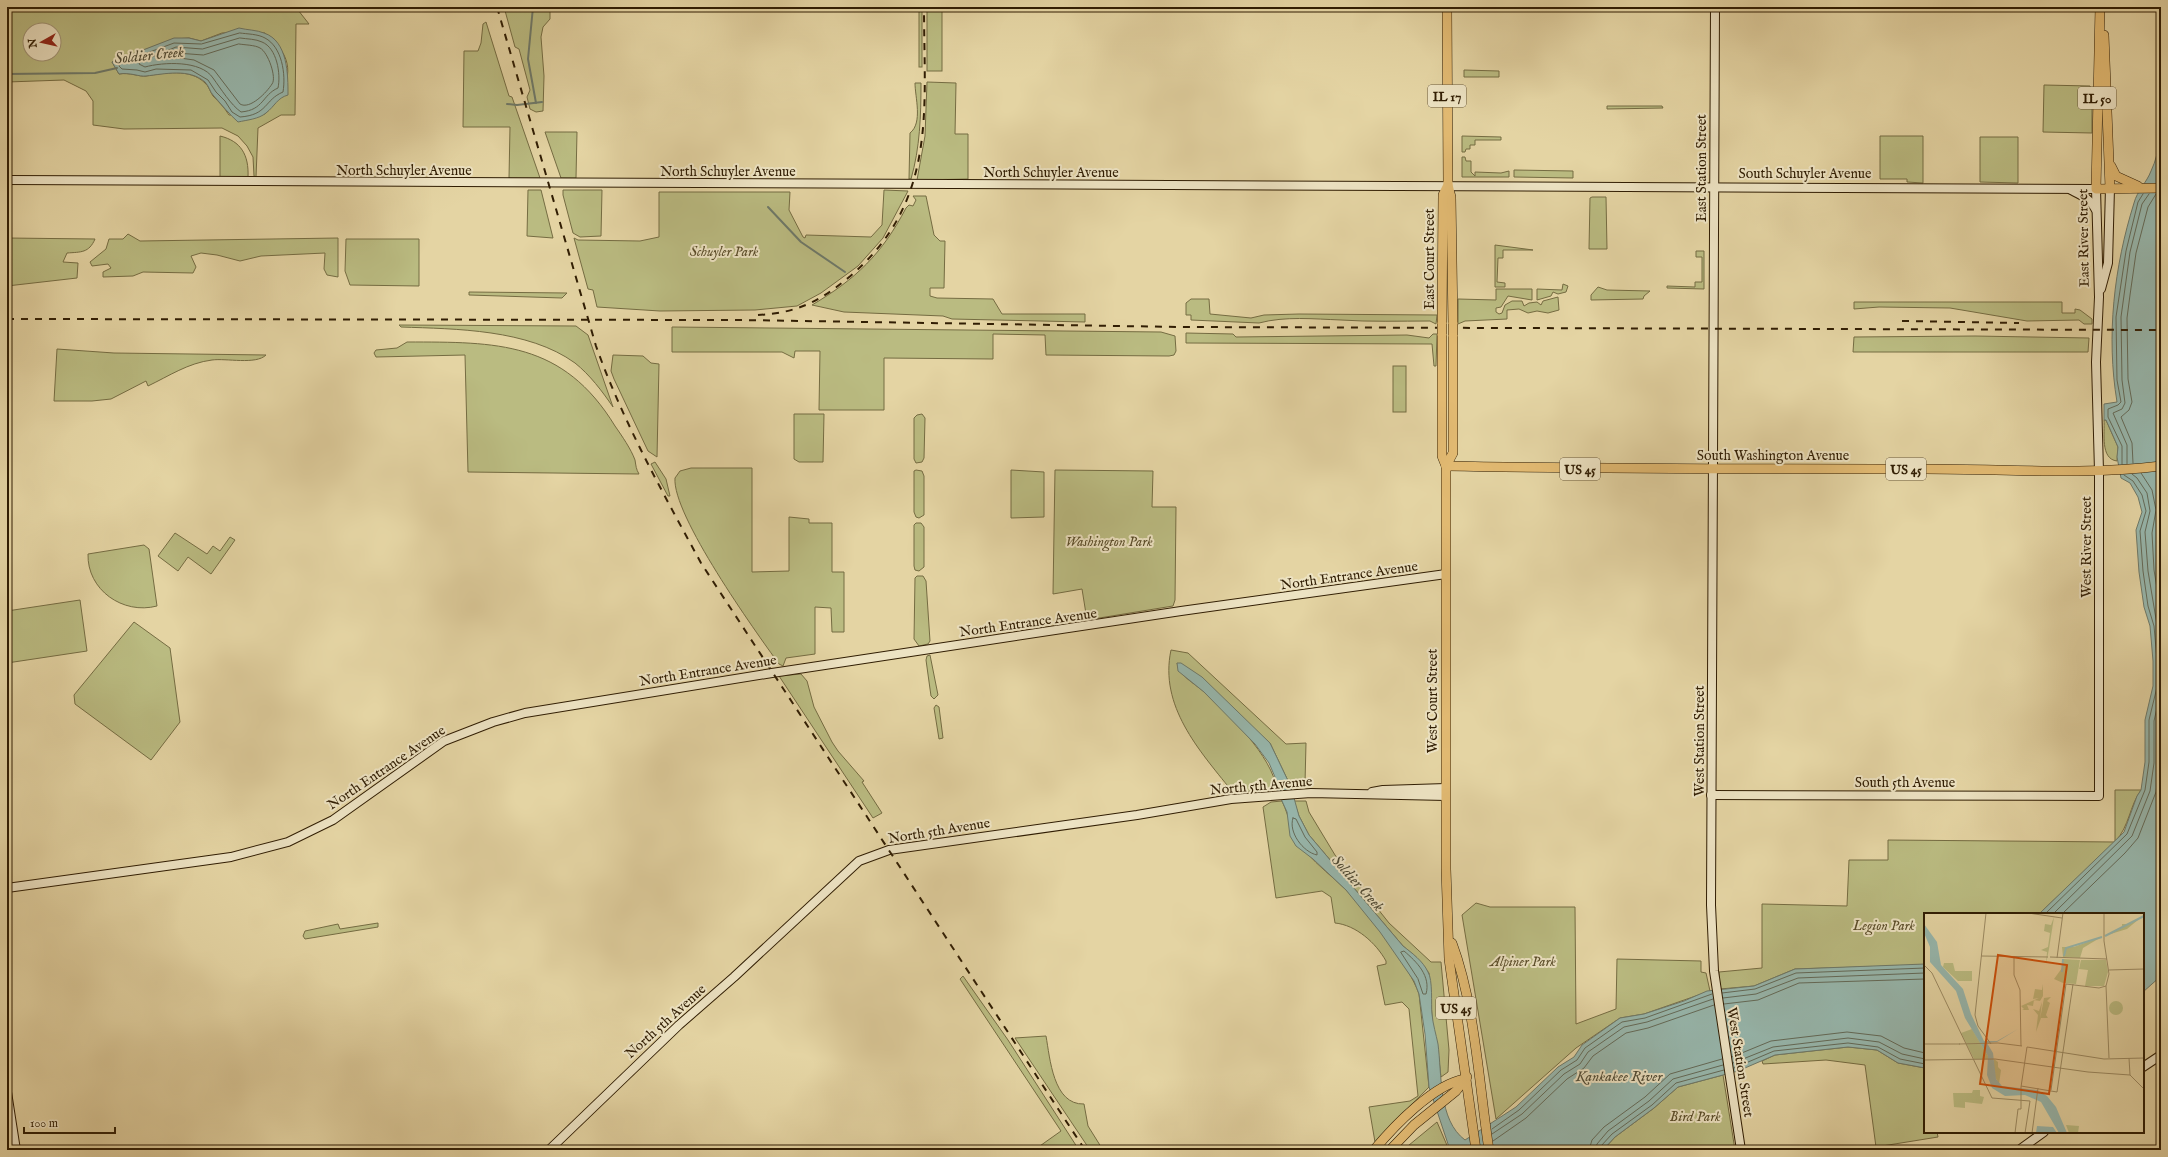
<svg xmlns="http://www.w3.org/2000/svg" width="2168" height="1157" viewBox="0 0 2168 1157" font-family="'IM FELL English',serif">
  <rect width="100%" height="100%" fill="#e4d4a3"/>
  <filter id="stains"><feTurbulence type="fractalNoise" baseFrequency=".005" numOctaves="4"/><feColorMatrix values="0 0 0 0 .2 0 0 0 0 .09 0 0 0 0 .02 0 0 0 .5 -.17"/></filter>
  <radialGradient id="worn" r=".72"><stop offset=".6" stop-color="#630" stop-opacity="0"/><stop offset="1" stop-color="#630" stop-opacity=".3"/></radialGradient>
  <g fill="#babb81" stroke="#756c42" fill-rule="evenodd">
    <path d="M7,7H298V10L309,24H296L295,115H281L258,128L256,177L254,176L253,157L247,146L238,136L222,128L124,129L93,125V101L86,91L64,80L7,82ZM30,30H54V54H30ZM252,32L265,33C271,40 280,47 284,55C295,77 280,98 265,114L229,115C224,107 219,102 213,96C210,92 209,86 205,83C190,68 164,73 146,76C140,77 129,72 119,74L112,62L174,39L189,38L201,41L222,33Z"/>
    <path d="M504,7H550V19L543,27L541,37L544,76L543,111L536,112L530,109L527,97L530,90L519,49L515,47Z"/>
    <rect x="919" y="7" width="3" height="60"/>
    <rect x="927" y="7" width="15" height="64"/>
    <path d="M486,22L509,96L512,97L540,178H509L510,127H463L464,51H478L481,43L483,24Z"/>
    <path d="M1464,70L1499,71V77H1464Z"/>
    <path d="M927,82L956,83L955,134H968V179L917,180L925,136Z"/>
    <path d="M915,83H921C921,115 920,148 911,179H909L910,133C923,123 915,97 915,83Z"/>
    <path d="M2044,85L2090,86L2092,93V133L2043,132Z"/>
    <path d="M1607,106H1662L1663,108L1607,109Z"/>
    <path d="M545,132H577L576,178H561Z"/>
    <path d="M220,136C241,141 249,155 248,177L220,178Z"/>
    <path d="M1462,136L1501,137V140H1475V145H1470V149H1466L1465,152H1462Z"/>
    <path d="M1880,136H1923V183L1907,182V179H1880Z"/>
    <path d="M1980,137H2018V183L1980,182Z"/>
    <path d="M1462,157H1465L1466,161H1471V172L1475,176V172L1501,173L1509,171V177H1462Z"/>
    <path d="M1514,170L1573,171V178L1514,177Z"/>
    <path d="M528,190H541L553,238L527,236Z"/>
    <path d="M563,190H602L601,236L580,237L573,233L563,195Z"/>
    <path d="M884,190L908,191L883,238L858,266L821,293L797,306L755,310L660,311L597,307L593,290L588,289L574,238L578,240L640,241L659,237V192H790L789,210L803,237L805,238L806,235L871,237L882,225Z"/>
    <path d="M913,196H926L934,235L940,241H945L944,288H930V296L937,298L993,299L1002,314H1085V322L952,319L943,316L844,312L812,305C856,279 882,254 906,208L909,205L913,206L916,200Z"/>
    <path d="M1592,197H1606L1607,249H1589L1590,198Z"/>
    <path d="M128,234L140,241L338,238V277L327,275L324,269L325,253L261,256L240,261L217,255L201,253L191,256L196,267L193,273L143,272L133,276L103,277V272L111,268L108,264L92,266L90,262L106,249L109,239H123Z"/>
    <path d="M7,238L95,239C89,253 81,252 67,253L63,262L78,263L77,278L7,286Z"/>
    <path d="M346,239H419V286L350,285L345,271Z"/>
    <path d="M1495,245L1533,250H1503V258H1498L1497,282L1505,283V287H1495Z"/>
    <path d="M1696,251H1704V289L1667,288V286L1695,287V282H1702V257H1696Z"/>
    <path d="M1563,284L1568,286L1566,292L1558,294L1553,292L1551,296L1537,300V289L1562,290Z"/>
    <path d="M1598,287L1607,290L1650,291L1644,296L1643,299L1591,300V295Z"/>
    <path d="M1496,289H1532V300L1508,296L1501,307L1496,308V312L1499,314L1502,313L1505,305L1512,301H1522L1524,306L1529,303L1537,302L1541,305L1543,301L1558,297L1559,310L1548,313L1537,311L1528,313L1519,309L1507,310V319L1465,321L1458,324V299L1496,300Z"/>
    <path d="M469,292L567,293L562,298L469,295Z"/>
    <path d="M1191,299H1209L1210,314L1251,318L1264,315L1299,314L1437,315L1436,324L1430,321C1400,321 1370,322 1341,320C1314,319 1285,316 1259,323L1191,320V315H1186V303Z"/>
    <path d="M1854,302H2062V313H2075V309L2080,310L2092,319V324H2084L2079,320L2027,321L1950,308L1879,307L1854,309Z"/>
    <path d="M399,325L576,326L588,335L613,407C602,391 590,375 575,363C528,329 456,329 401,327Z"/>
    <path d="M672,327L1161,332L1175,336L1176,351L1174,355L1169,356L1046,355L1045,335L993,334V359L884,358V410H819L820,351H795L794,358L782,352H672Z"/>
    <path d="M1186,333L1233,334L1236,337L1407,335L1429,338L1433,334H1437L1436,366H1434L1432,344L1186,343Z"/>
    <path d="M1975,336L2089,338L2088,352H1853L1854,337Z"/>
    <path d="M407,342C497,342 563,341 615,426C622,436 631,449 635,460C636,466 636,469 639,474L468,472L465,355L376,357L374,353L376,350L397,348Z"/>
    <path d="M57,349L114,353L266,355C256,365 226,358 212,360C188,363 169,376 148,386L146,381L111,399L92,401H54Z"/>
    <path d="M613,355L643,356L651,363L659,364L657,457L648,451L614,379L611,371Z"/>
    <rect x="1393" y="366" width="13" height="46"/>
    <path d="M794,414H824L823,462H799L794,459Z"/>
    <path d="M922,414L925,418L924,458L922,462L916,463L914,459V418L917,415Z"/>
    <path d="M2104,420H2106L2118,447L2117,461C2100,459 2105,433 2104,420Z"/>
    <path d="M655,462L666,479L670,496H668L651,464Z"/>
    <path d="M691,468H752V572L789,571V517L809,519V523H832V572H844V632H832L831,608L815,607V654L786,658L783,666L779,664C755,631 672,515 675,478L680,471Z"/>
    <path d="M916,470L922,471L924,476V515L919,518L916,517L914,512V471Z"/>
    <path d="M1011,470L1044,472V517L1011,518Z"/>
    <path d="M1055,470L1153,471L1152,507H1176L1175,600L1173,606L1087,620L1082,589L1053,594Z"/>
    <path d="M916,523H921L924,527V567L919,571L915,570L914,566V525Z"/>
    <path d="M175,533L207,554L213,546L220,551L230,537L235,540L211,574L188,557L178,571L158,556Z"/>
    <path d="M144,545L149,549L157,606C123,615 87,590 88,554Z"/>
    <path d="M917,576H923L926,581L930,641L928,644L919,646L914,639L915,578Z"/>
    <path d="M80,600L87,651L7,663V611Z"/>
    <path d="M134,622L170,648L180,722L151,760L75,704L74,695Z"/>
    <path d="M1171,650L1188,653L1286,744L1306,743L1305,784L1298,788L1291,787L1270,743L1177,663C1179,676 1194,683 1203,691C1229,715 1272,755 1277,790C1267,789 1237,794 1231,790C1199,750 1159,706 1171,650Z"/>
    <path d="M930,655L938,695L934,699L931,696L926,660L927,656Z"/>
    <path d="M801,674L807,681L814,707L832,742L838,751L864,781L862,782L882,813L873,818L779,676Z"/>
    <path d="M936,705L939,707L943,738L939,739L934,708Z"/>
    <path d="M2115,790H2141C2129,807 2130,825 2115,842L2039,914H1925V965L1795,969L1754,986L1720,989L1719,972L1762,968V904L1847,906L1849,860H1888V840L2115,842Z"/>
    <path d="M1282,801C1290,818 1293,839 1307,853C1318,866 1333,877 1345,889C1367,911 1409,965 1419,994L1429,1087L1375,1142L1369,1107L1410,1101L1418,1096L1409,1009L1402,1002L1385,1005L1377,966L1386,964V961C1376,943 1356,925 1335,923L1331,897L1322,891L1276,898L1263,807L1271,802Z"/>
    <path d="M1294,801H1306L1309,812L1335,855L1389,923L1431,962H1441L1449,1050L1448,1072L1441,1077L1437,1043L1433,1031L1429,973L1416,957L1403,946L1309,835L1299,816Z"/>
    <path d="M1476,903L1490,907H1575L1576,1024L1616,1009L1617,959L1701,961V972L1706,973L1710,991L1644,1014L1620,1018L1576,1048L1496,1119L1462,915Z"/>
    <path d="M378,923V927L305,939L303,936L305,931L338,924L340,929Z"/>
    <path d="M963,976L1008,1040L1079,1150H1039L1037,1148L1061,1131L960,979Z"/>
    <path d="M1046,1036C1050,1058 1053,1105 1084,1104L1088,1126L1103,1150H1090L1015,1038Z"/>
    <path d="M1848,1047L1877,1050L1898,1063L1925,1068V1132H1937L1938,1137L1876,1147L1865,1065L1826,1060L1763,1064L1762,1061L1775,1055Z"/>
    <path d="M1723,1075L1735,1150H1603L1615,1137L1654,1108L1678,1087Z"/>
    <path d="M1437,1122L1449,1150H1403Z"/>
  </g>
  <g fill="#97b7ad" stroke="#6e7969">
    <path d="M239,28C247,30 257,30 264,33C288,41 288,75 288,95C277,98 275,106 266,113C259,119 247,120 238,122C229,114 221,104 213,95C210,92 209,86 205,82C189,68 165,74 146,76C139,77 130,72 119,74L112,62L174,38H189L201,41Z"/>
    <path d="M2161,139V976L2143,992V914H2039L2124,832L2137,796L2141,790L2145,762V720L2153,686V661L2150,626L2144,607L2139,572L2136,530L2142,512L2138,497L2130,483L2121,478L2117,457L2118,447L2106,420H2104V404L2117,402C2106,336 2114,267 2134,203C2137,191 2147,182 2151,171C2156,161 2158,149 2161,139Z"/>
    <path d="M1177,663H1181L1202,677L1270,743L1291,787L1299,816L1309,835L1403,946C1412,953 1423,961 1428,972C1433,980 1431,1004 1432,1014C1433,1025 1436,1034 1438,1044C1442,1074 1438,1120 1465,1140L1516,1107L1558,1067L1574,1057L1582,1045L1620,1018L1644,1014L1684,1001L1707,991L1754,986L1795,969L1925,964V1068L1898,1063L1877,1050L1848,1047L1775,1055L1738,1071L1678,1087L1654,1108L1615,1137L1603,1150H1450L1429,1087L1425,1034L1419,994L1414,981L1380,932L1346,890L1313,859L1296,846L1290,836L1287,812L1277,790L1275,777L1269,763L1255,744L1204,692L1178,671Z"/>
  </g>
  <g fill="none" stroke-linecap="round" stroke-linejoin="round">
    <g stroke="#646a58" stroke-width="1">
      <path d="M240,33C247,34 258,34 265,38C282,47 286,74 283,92C264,100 268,115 240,117L232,112L225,101L216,92L208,80L191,70L156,69L145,72L137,70L122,69L119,66L120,63L174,43L201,44Z"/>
      <path d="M240,38C247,39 256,39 262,42C277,48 281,74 278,88C262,95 264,110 241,112C231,105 221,89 213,78C201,60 163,62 145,67L139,64L140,62L176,47L202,49Z"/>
      <path d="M239,44C245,45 255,45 260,48C268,52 277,78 272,84C267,92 250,110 240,104L214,70L194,60L173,57L177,53L203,55Z"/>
      <path d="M2133,463L2132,443L2121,417L2129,410L2132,402L2128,379L2127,318L2130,295L2136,253L2148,207L2156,194"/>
      <path d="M2122,464V446L2108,417V409L2118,405L2121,402L2117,380L2116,317L2126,251L2138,202L2143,194"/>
      <path d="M2127,464V445L2113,413L2122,409L2125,403L2122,380L2121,317L2130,252L2142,204L2149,194"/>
      <path d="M2141,473L2152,490L2156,510L2152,533L2154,570L2161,612"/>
      <path d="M2132,474L2137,478L2147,493L2150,511L2145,532L2148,571L2161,649"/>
      <path d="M1293,818L1296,819L1305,837L1317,852V855C1303,852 1288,832 1293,818Z"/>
      <path d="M2045,914L2127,834L2145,790L2149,762V720L2157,687V660L2154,626L2148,606L2143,571L2140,531L2146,511L2142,495L2133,481L2124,475"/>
      <path d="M2053,914L2132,836L2150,791L2154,763V721L2161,690"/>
      <path d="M2062,914L2125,853L2138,838L2156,792L2160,763L2161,716"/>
      <path d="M1401,952L1404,951C1417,962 1431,976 1426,994H1423L1418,979Z"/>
      <path d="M1722,993L1755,989L1796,973L1925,968"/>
      <path d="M1723,998L1756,994L1798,978L1925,973"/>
      <path d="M1724,1004L1758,1000L1799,983L1925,979"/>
      <path d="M1732,1057L1771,1041L1847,1032L1881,1036L1904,1048L1925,1053"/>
      <path d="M1733,1063L1773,1047L1848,1038L1879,1042L1902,1054L1925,1059"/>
      <path d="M1734,1068L1774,1051L1848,1043L1878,1047L1900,1059L1925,1064"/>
      <path d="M1492,1129L1519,1110L1561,1070L1577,1060L1585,1048L1622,1022L1645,1018L1712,994"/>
      <path d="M1492,1134L1522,1114L1564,1074L1580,1064L1588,1052L1624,1027L1647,1022L1713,999"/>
      <path d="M1493,1141L1526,1118L1567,1079L1584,1068L1593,1056L1626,1033L1648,1028L1714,1005"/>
      <path d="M1589,1150L1592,1140L1604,1127L1645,1097L1670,1074L1722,1059"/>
      <path d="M1595,1150L1597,1144L1608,1131L1649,1101L1673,1079L1723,1065"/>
      <path d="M1600,1150L1601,1146L1612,1134L1652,1105L1676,1083L1724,1070"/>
    </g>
    <g stroke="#6e7969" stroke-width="2">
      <path d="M533,7L528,59L536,103"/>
      <path d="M7,74L95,73L117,68"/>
      <path d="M507,104L517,105L542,102"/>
      <path d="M768,207L801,242L845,272"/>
    </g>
    <defs>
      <g id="secondary">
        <path d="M1715,7L1711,905L1714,971L1741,1150"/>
        <path d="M7,180L2096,189L2099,297L2096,362L2099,471V796L1711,795"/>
        <path d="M2071,190C2081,195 2091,199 2096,210"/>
        <path d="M2101,289L2108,263L2110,188"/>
        <path d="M1372,792L1383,790L1446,788"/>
        <path d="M7,888L231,857L288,842L333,820L444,741L493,722L525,713L772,673L1181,611L1446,574"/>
        <path d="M2143,1067L2161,1055"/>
        <path d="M7,1092L16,1150"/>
        <path d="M549,1150L679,1025L734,977L859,861L889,850L1137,815L1231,799L1311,793L1446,796"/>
        <path d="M2019,1150L2044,1132"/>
      </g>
      <g id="primary">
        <path d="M1447,7L1448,185L1451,197L1453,324"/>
        <path d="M2100,7L2096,189L2161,188"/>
        <path d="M2104,35L2110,188"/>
        <path d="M2111,166L2116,176L2138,186"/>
        <path d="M1442,324L1443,195L1448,185"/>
        <path d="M1442,334V456L1446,466V869L1449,959L1476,1150"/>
        <path d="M1446,466C1602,469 1758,469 1913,469C1996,468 2079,476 2161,466"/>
        <path d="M1446,466L1453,453V335"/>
        <path d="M1452,943C1475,1004 1479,1085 1489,1150"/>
        <path d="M1374,1150C1394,1126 1434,1084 1465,1079"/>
        <path d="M1390,1150L1414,1125L1456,1091L1467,1077"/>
      </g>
    </defs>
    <use href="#secondary" stroke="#301d03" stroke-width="10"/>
    <use href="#primary" stroke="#301d03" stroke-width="10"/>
    <use href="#secondary" stroke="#ede3c3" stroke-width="8"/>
    <use href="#primary" stroke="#e2ba72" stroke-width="9"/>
    <g stroke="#301d03" stroke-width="2" stroke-dasharray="7 7" stroke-linecap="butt">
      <path d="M497,7L596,346C623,422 663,493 701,563L1085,1150"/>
      <path d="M758,315C796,313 819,302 848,278C938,203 924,111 924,7"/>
      <path d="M7,319L740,320L1182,327L2161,330"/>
      <path d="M1902,321L2019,323"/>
    </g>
    <defs>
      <g id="primary-bridge">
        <path d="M1442,334V324"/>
        <path d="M1453,335V324"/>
      </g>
    </defs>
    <use href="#primary-bridge" stroke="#301d03" stroke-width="10" stroke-linecap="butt"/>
    <use href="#primary-bridge" stroke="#e2ba72" stroke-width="9"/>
  </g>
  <g text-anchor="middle" stroke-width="4" stroke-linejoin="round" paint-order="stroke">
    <g fill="#ede3c3" stroke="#69583d" stroke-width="1">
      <rect x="1428" y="85" width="38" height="22" rx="3"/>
      <rect x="2078" y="87" width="38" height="22" rx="3"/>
      <rect x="1560" y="458" width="40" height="22" rx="3"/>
      <rect x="1886" y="458" width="40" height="22" rx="3"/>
      <rect x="1436" y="997" width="40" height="22" rx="3"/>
    </g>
    <g font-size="13" font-weight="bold" fill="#301d03">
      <text x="1447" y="101">IL 17</text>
      <text x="2097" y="103">IL 50</text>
      <text x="1580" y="474">US 45</text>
      <text x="1906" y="474">US 45</text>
      <text x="1456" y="1013">US 45</text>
    </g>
    <g font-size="14" fill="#301d03" stroke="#ede3c3">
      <text transform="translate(1701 168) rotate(-90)" y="5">East Station Street</text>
      <text x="404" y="175">North Schuyler Avenue</text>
      <text x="728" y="176">North Schuyler Avenue</text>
      <text x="1051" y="177">North Schuyler Avenue</text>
      <text x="1805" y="178">South Schuyler Avenue</text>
      <text transform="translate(2083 238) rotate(-91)" y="5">East River Street</text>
      <text transform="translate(1429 259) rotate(-90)" y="5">East Court Street</text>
      <text x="1773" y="460">South Washington Avenue</text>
      <text transform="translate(2086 547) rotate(-90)" y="5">West River Street</text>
      <text transform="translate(1349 575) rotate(-8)" y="5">North Entrance Avenue</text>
      <text transform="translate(1028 622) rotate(-8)" y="5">North Entrance Avenue</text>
      <text transform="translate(708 670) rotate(-9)" y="5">North Entrance Avenue</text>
      <text transform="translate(1432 701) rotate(-90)" y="5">West Court Street</text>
      <text transform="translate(1699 741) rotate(-90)" y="5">West Station Street</text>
      <text transform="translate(386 767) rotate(-34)" y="5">North Entrance Avenue</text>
      <text x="1905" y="787">South 5th Avenue</text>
      <text transform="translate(1261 785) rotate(-5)" y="5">North 5th Avenue</text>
      <text transform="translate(939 830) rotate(-9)" y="5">North 5th Avenue</text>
      <text transform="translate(665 1021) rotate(-42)" y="5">North 5th Avenue</text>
      <text transform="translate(1741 1062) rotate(81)" y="5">West Station Street</text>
    </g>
    <g font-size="14" font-style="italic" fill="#594c29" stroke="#ede3c3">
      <text x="724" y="256">Schuyler Park</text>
      <text x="1109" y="546">Washington Park</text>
      <text x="1884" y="930">Legion Park</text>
      <text x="1523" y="966">Alpiner Park</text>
      <text x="1695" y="1121">Bird Park</text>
    </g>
    <g font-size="15" font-style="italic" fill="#4f4b36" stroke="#ede3c3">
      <text transform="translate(149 55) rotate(-6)" y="5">Soldier Creek</text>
      <text transform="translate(1358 883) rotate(48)" y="5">Soldier Creek</text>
      <text x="1619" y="1081">Kankakee River</text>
    </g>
  </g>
  <g transform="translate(1924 913)">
    <rect width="220" height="220" fill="#e4d4a3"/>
    <path d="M220,2L203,16L180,23L198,15V11H206ZM130,4L125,36L122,51L123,39L117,37L124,34L126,20L120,18L121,11L127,12ZM179,23L159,35L156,45L139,44L138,34H150ZM139,46L156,47L152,71L139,70L130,66L138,55ZM157,47H182L184,59L180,73H161L164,57L155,56ZM20,50H29L31,58H48V68H34L19,54ZM119,71V83L116,88L110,87L109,93L103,92L105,97H98L100,96L97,93L108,88L115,85L109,86L111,76L118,77ZM127,84L123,88L126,90L122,102L124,105H117L112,119L114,102L109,96L115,98L118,89L116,106L120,85ZM185 95a7 7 0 1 1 14 0a7 7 0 1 1-14 0ZM48,116L64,143V146H50L37,120ZM70,146L74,149V154L77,157L75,171L78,173L75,171L70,162ZM49,177H56V183L60,184L58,191L41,189V195L30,194L29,180H48ZM142,212L155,213L154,220H145Z" fill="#babb81"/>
    <path d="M0,11L13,29L17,52L39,76L47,101L60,128H73L94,116L73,129L63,130L69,140L72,166L78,173L113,177L123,183L132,194L143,220H135L117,189L101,182L81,183L68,175L63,162L64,143L41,105L32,78L6,49V34L0,20ZM113,213L129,214L133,220H112Z" fill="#97b7ad"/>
    <path fill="none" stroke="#97b7ad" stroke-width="2" d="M181,23L220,3M140,43L142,35L178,24M138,59L139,46"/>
    <path fill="none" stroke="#9c8b63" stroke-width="1" d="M62,0L51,102L54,113L67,131M104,0L138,5M180,0V28L185,61L182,73L185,145M57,43L124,44M90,43V62L96,77L97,133M126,44L183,46M133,45L139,0M0,52L8,60L68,185L106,188L101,220M185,57L220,56M0,131H36M35,131L74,130L98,133M103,134L180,146L220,145M205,145L206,162M0,147L71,146L164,159L206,162L220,176M97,173L133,179L149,71M127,177L142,71L175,75L182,73M91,220L94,196H97V174L103,134M108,220L114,175"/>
    <path fill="#cc500b" fill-opacity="0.15" stroke="#cc500b" stroke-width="2" d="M74,42L143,52L125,181L56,171Z"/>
    <rect width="220" height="220" fill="none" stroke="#301d03" stroke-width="2"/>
  </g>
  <rect width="2168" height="1157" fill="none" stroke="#e4d4a3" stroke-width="24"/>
  <rect x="8" y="8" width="2152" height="1141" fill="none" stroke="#301d03" stroke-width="2"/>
  <rect x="12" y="12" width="2144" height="1133" fill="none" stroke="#301d03"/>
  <g transform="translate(42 42) rotate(262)"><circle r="19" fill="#ede3c3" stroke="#a19476"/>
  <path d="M0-3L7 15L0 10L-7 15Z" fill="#8f2418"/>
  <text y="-6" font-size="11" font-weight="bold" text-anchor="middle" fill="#301d03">N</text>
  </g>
  <path d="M24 1127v6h91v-6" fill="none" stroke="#301d03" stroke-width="2"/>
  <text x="30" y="1127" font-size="12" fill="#301d03" stroke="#ede3c3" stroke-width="3" paint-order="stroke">100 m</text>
  <rect width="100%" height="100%" filter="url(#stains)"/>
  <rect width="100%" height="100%" fill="url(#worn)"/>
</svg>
